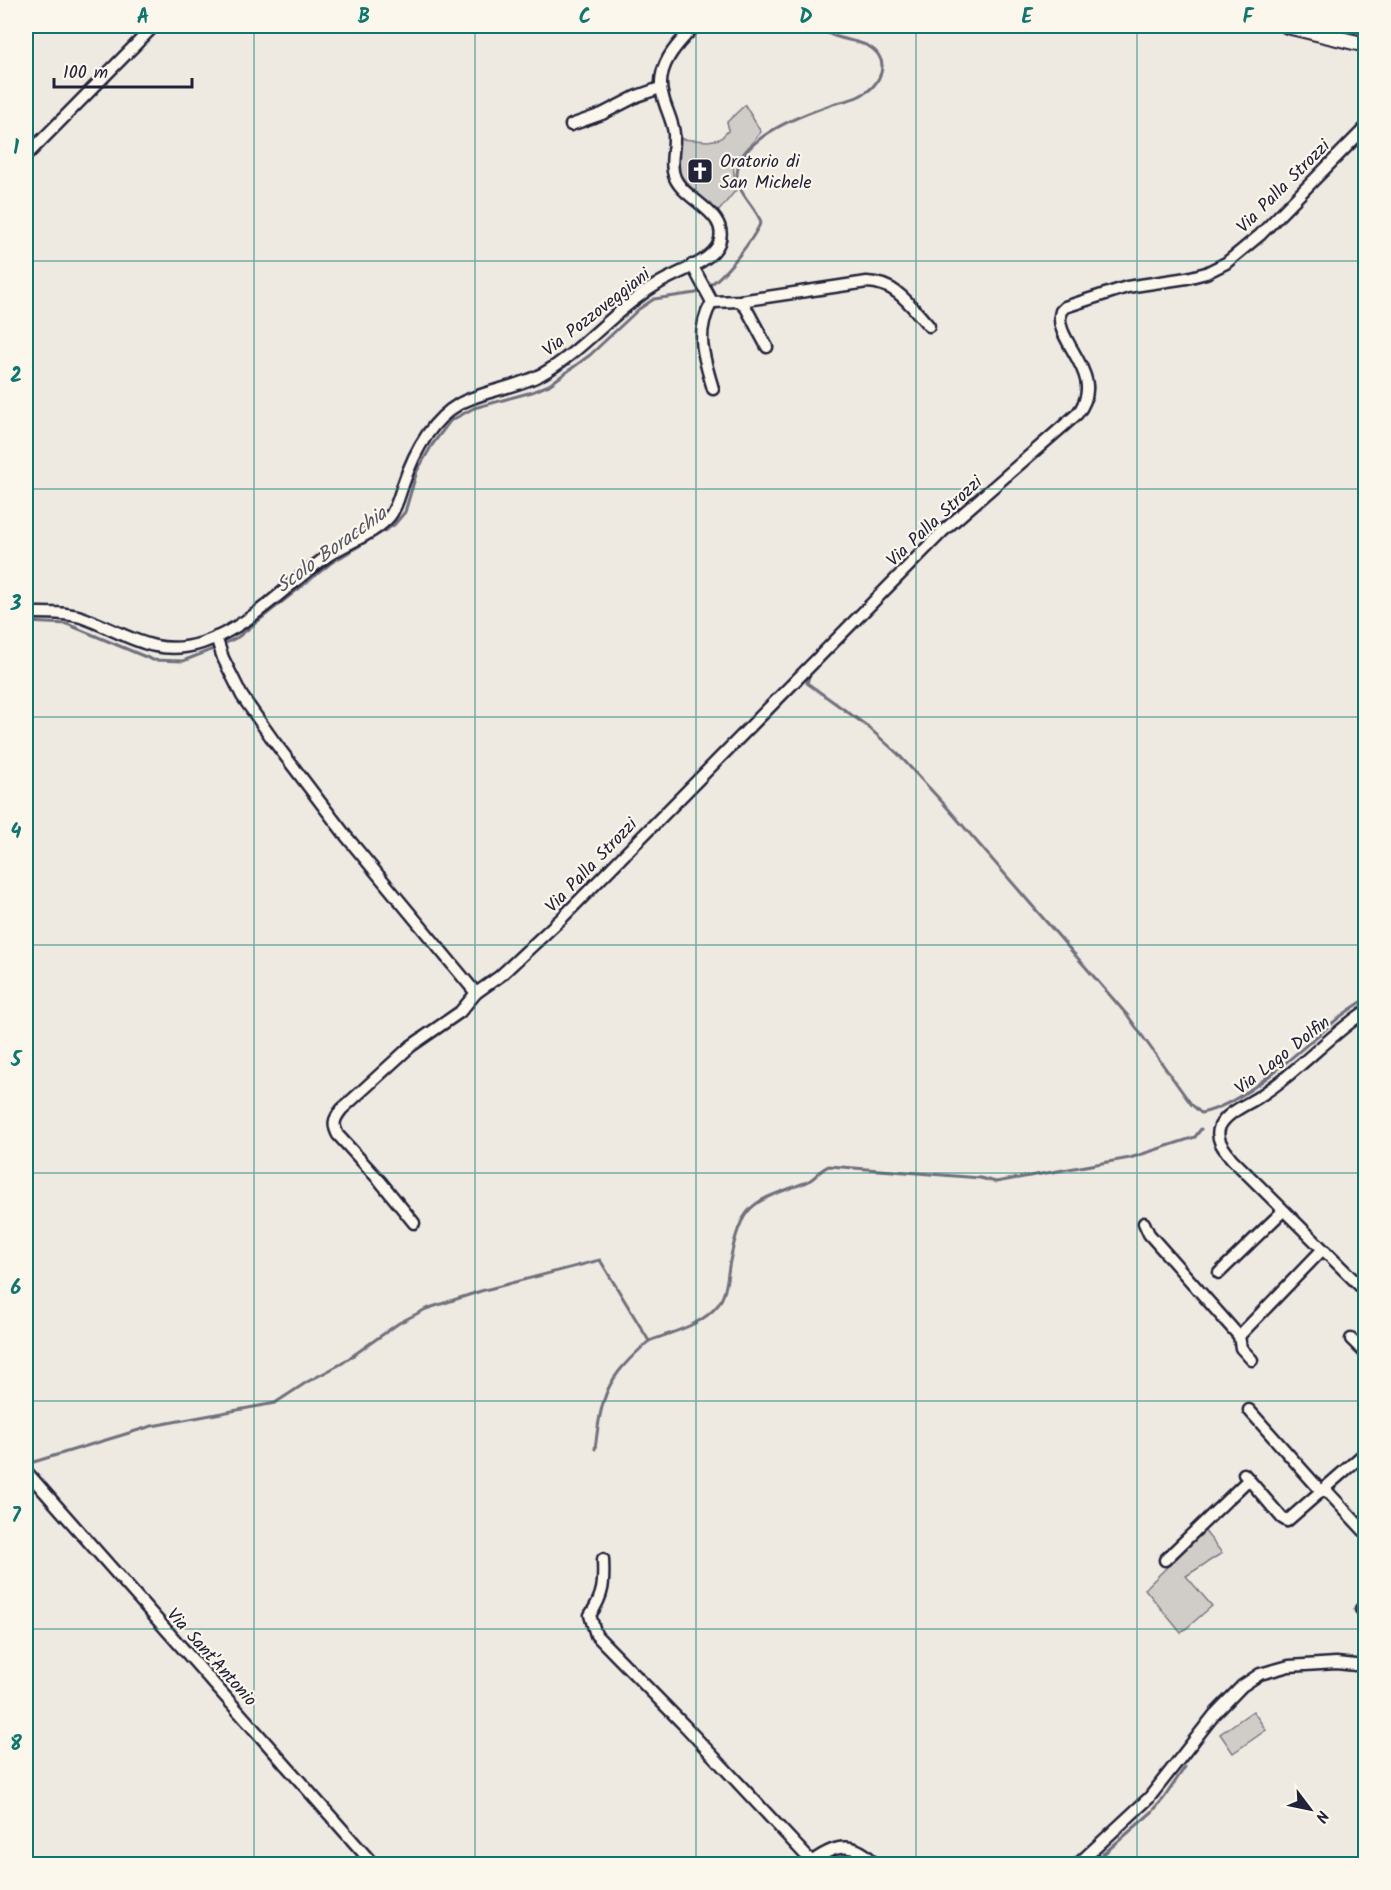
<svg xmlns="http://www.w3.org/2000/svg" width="1391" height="1890" viewBox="0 0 1391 1890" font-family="Kalam,sans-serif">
  <rect width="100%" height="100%" fill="#eeeae2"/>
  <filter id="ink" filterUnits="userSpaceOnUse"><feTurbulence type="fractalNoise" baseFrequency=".0167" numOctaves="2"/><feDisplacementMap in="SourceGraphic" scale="12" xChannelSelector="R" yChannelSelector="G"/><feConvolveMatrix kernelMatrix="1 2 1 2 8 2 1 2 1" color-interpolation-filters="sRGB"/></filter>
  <g filter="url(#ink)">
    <g fill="#d0cdc9" stroke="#797882" stroke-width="1.5">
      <path d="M745,105L761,132L733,165L736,190L718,212L687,189L677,171L680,139L708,141L720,139L729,130L727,122Z"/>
      <path d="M1204,1530L1222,1553L1186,1576L1212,1606L1181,1633L1145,1589Z"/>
      <path d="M1253,1711L1266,1730L1233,1753L1220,1734Z"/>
    </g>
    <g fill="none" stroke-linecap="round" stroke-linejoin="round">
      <g stroke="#716f7c" stroke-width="3">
        <path d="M1332,26L1366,34"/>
        <path d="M1211,276L1229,267"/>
        <path d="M707,287C724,277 753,240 761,222C755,206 736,192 737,174C739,137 804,114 833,104C843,101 854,100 863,94C875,88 888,70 879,56C867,36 833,44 820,26"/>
        <path d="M1144,290L1173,285"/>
        <path d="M1066,326L1079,352"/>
        <path d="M1087,366C1093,380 1095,387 1090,402"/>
        <path d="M26,622L67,624L153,660L183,661L216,648"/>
        <path d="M222,645L238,637L331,563L394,525L405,512L417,471L432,445L450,421L474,408L532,392L549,385L590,355L639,309L654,299L696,293L701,290"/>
        <path d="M827,656L936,545"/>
        <path d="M810,673L807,683L867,726L898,754L944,804L1128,1016L1191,1104L1201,1113C1245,1104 1299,1050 1335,1021C1344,1013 1355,1006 1366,999"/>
        <path d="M595,1449C602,1393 606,1379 649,1341"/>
        <path d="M27,1464L152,1426L275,1403L307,1382L341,1364L399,1323L426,1309L481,1291L600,1260L649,1341C672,1332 701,1326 718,1305C727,1293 727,1275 730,1261C742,1201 753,1202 807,1182C816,1178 820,1169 829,1166L980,1178L996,1182L1130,1158L1195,1137L1201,1129"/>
        <path d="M1092,1864L1152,1812L1164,1798L1185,1767"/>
      </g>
      <defs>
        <g id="minor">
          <path d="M571,125L602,114L637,96L660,88"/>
          <path d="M26,156L154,26"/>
          <path d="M692,265L712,302C694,333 704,357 713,389"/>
          <path d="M740,301L746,308L767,347"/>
          <path d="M712,302L740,301L867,282C897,283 910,305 929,326"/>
          <path d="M26,613C43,613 64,612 81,617C124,632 154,659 202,643C252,626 287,584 329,555C348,542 375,534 390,516C397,507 399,496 403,485C413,455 430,421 459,404C485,390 516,388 542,374C584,350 614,310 656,285C674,273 711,263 719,243C730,213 685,201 675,178C669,164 675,149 674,134C673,121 666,110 663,97C654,68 676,45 695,26"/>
          <path d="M216,637L223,658L242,696L273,740L346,836L476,993"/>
          <path d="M1366,1011C1327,1037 1296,1074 1257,1098C1244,1106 1227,1113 1220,1126C1214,1139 1225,1150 1232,1159L1366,1292"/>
          <path d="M414,1223L380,1181L338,1135C332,1124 334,1119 342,1109L411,1046L460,1012L476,993L500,976L562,918L943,531L1077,414C1110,375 1051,341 1061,311L1065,307L1127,287L1187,278L1206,273L1226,263L1260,235L1366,127"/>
          <path d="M1144,1223L1149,1234L1239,1336"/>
          <path d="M1219,1273L1283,1211"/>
          <path d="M1239,1336L1322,1250"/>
          <path d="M1239,1336L1241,1348L1252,1360"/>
          <path d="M1351,1339L1366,1354"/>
          <path d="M1249,1410L1322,1492"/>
          <path d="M26,1471L373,1864"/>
          <path d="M1244,1474L1282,1518L1287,1521L1366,1452"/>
          <path d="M1325,1489L1365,1532"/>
          <path d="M603,1559C604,1583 604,1595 590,1615L596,1635L685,1726L812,1862"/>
          <path d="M1165,1560L1249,1479"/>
          <path d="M1361,1609L1366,1614"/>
          <path d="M809,1864C833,1845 854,1839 875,1864"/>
          <path d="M1078,1864L1149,1798L1214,1715L1242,1686L1260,1674L1289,1666L1336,1663L1366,1666"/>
        </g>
        <path id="major" d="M1287,26L1366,45"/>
      </defs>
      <use href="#minor" stroke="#22223b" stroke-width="15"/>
      <use href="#major" stroke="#22223b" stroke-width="18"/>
      <use href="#minor" stroke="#fbf7ec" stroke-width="10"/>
      <use href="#major" stroke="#fbf7ec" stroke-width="14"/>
    </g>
  </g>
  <path fill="none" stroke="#0f766e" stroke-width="1.5" stroke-opacity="0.55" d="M254,26V1864M475,26V1864M696,26V1864M916,26V1864M1137,26V1864M26,261H1366M26,489H1366M26,717H1366M26,945H1366M26,1173H1366M26,1401H1366M26,1629H1366"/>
  <defs>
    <symbol id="church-square" viewBox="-11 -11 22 22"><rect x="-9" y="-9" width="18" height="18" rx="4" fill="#22223b" stroke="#fbf7ec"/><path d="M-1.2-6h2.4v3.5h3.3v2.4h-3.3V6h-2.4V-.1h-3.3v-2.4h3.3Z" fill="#fff"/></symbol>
  </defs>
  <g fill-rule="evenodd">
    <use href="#church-square" x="685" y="156" width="30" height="30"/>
  </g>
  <g text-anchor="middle" stroke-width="4.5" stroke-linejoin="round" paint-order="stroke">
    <g font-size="18" fill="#22223b" stroke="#fbf7ec" text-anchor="start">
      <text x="720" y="167">Oratorio di<tspan x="720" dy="21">San Michele</tspan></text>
    </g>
    <g font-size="18" fill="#22223b" stroke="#fbf7ec">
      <text transform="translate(1283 186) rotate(-45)" y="6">Via Palla Strozzi</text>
      <text transform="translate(596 312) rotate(-38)" y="6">Via Pozzoveggiani</text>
      <text transform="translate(934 521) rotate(-43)" y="6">Via Palla Strozzi</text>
      <text transform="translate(591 865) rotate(-46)" y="6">Via Palla Strozzi</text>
      <text transform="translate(1282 1055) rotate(-38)" y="6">Via Lago Dolfin</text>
      <text transform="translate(212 1657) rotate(48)" y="6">Via Sant'Antonio</text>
    </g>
    <g font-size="20" font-style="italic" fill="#575666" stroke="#fbf7ec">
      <text transform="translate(331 549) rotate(-36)" y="7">Scolo Boracchia</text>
    </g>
  </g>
  <rect width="1391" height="1890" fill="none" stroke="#fbf7ec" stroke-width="66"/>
  <g transform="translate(1310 1809) rotate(122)" stroke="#fbf7ec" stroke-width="4.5" paint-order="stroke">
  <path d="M0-4.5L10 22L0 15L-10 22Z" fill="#22223b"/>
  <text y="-9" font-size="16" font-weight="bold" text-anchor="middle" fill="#22223b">N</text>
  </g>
  <path d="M54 78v9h138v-9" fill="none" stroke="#22223b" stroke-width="3"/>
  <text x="63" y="78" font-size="18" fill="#22223b" stroke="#fbf7ec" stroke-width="4.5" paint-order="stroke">100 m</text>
  <rect x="33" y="33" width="1325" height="1824" fill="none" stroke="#0f766e" stroke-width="2"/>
  <g font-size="20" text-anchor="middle" font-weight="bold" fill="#0f766e">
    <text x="143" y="23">A</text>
    <text x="364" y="23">B</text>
    <text x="585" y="23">C</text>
    <text x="806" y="23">D</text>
    <text x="1027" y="23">E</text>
    <text x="1248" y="23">F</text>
    <text x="16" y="154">1</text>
    <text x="16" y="382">2</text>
    <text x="16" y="610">3</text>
    <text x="16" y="838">4</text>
    <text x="16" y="1066">5</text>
    <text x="16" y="1294">6</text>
    <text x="16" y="1522">7</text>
    <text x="16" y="1750">8</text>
  </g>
</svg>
